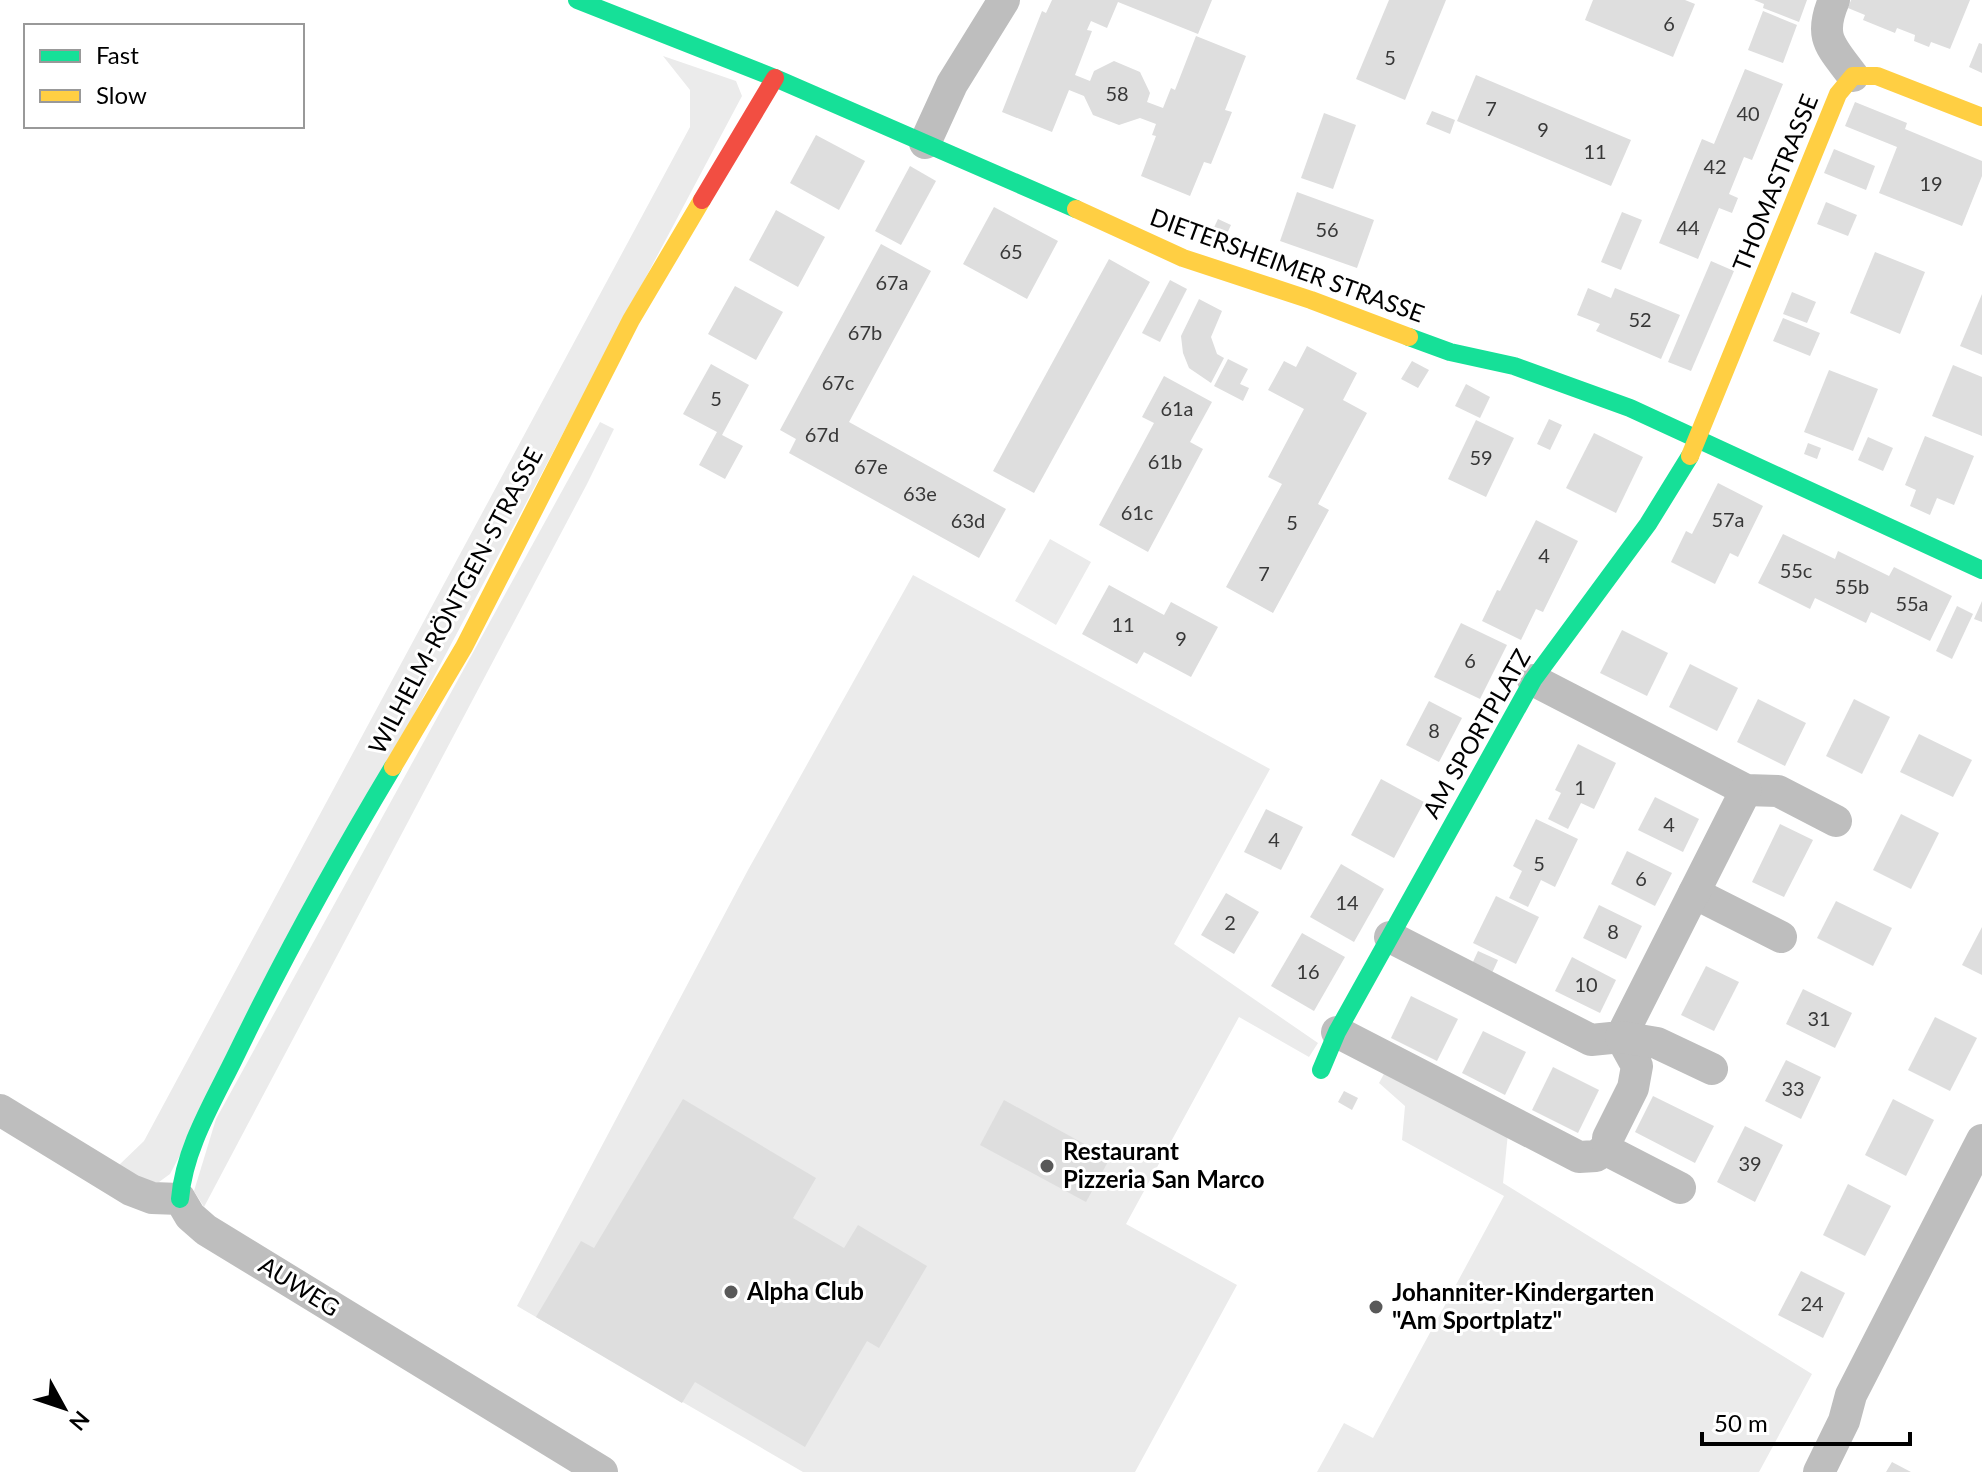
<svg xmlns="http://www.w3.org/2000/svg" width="1982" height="1472" viewBox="0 0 1982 1472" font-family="Lato,sans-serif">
  <rect width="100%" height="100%" fill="#fff"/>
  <g fill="#ebebeb">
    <path d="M663,56L736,81L742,96L170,1174L159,1182L143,1183L118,1166L144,1141L690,127V90Z"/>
    <path d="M600,422L614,429L587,484L204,1207L194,1191L216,1119Z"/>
    <path d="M1050,539L1091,562L1056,625L1015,601Z"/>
    <path d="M913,575L1270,769L1174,944L1318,1043L1309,1057L1239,1017L1126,1224L1237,1285L1135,1472H803L517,1306L748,870Z"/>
    <path d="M1385,1072L1508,1133L1503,1183L1812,1374L1759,1472H1317L1344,1423L1373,1438L1504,1196L1402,1140L1405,1106L1379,1083Z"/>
  </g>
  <g fill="#dedede">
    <path d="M1052,0H1212L1198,34L1118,2L1107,28L1091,21L1087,30L1092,31L1075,75L1090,81L1094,71L1114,61L1140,72L1150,93L1147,102L1163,108L1171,88L1175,90L1196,36L1246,56L1225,110L1232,112L1211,164L1204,162L1190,196L1141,176L1156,136L1152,135L1156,124L1140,118L1119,125L1093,115L1084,96L1069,90L1052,132L1002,112L1042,11L1046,13Z"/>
    <path d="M1389,0H1446L1405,100L1356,79Z"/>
    <path d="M1593,0H1685L1695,4L1673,57L1585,20Z"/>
    <path d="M1754,0H1807L1799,22L1763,8L1764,4Z"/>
    <path d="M1851,0H1970L1950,49L1931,42L1929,47L1914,41L1915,35L1897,28L1895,33L1863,20L1865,15L1848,8Z"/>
    <path d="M1763,11L1797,25L1783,63L1748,50Z"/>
    <path d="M1979,43L1982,44V73L1969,67Z"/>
    <path d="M1745,69L1783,84L1752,160L1744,157L1729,194L1738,198L1732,213L1719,208L1698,259L1659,243L1702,139L1714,144Z"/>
    <path d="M1476,75L1631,140L1611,186L1457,121Z"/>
    <path d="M1855,102L1907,123L1905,129L1982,161V176L1962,226L1879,193L1897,147L1845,126Z"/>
    <path d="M1432,111L1455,120L1450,134L1426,124Z"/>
    <path d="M1324,113L1356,125L1333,189L1301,178Z"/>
    <path d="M816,135L865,161L839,210L790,183Z"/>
    <path d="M1834,149L1875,166L1866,190L1824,173Z"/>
    <path d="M910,166L936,181L901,245L875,231Z"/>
    <path d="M1297,192L1374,220L1357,268L1280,241Z"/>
    <path d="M1826,202L1857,215L1848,236L1817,224Z"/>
    <path d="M994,207L1058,241L1027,299L963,264Z"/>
    <path d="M776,210L825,237L798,287L749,260Z"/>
    <path d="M1622,212L1642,220L1621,270L1601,262Z"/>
    <path d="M1218,219L1231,225L1222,244L1209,238Z"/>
    <path d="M881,244L931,271L849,422L1006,509L979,558L789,453L796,439L780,430Z"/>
    <path d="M1875,252L1925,272L1900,334L1850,313Z"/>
    <path d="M1109,259L1150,282L1034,493L993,471Z"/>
    <path d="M1711,261L1734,271L1691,371L1668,362Z"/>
    <path d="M1170,280L1187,289L1160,342L1142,333Z"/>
    <path d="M735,286L783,312L756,360L708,334Z"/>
    <path d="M1588,288L1611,298L1615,288L1680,315L1661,359L1596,331L1600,324L1577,315Z"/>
    <path d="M1792,292L1816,302L1807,323L1783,314Z"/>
    <path d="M1982,294V355L1960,346Z"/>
    <path d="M1199,299L1222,311L1211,337L1217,354L1224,358L1211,383L1189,368L1183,353L1181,336Z"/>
    <path d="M1783,318L1820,333L1810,356L1773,341Z"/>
    <path d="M1307,346L1357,373L1343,400L1367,413L1318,504L1329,510L1273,613L1226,587L1282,484L1268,477L1304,409L1268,390L1284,361L1296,367Z"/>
    <path d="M1228,359L1248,369L1240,384L1249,388L1243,401L1214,386Z"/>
    <path d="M1412,361L1429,370L1418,388L1401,379Z"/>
    <path d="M711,364L749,385L722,435L743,446L725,479L699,465L717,432L683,414Z"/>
    <path d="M1953,365L1982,377V436L1932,416Z"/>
    <path d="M1829,370L1878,389L1853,451L1804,432Z"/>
    <path d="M1164,376L1212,402L1190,442L1203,449L1148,552L1099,525L1154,423L1142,417Z"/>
    <path d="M1466,384L1490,397L1480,418L1455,406Z"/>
    <path d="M1549,419L1562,425L1550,450L1537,444Z"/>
    <path d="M1476,420L1514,438L1486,497L1448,479Z"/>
    <path d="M1594,433L1643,457L1616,513L1566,488Z"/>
    <path d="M1925,436L1974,456L1954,505L1937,498L1930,515L1910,506L1916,490L1905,485Z"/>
    <path d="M1868,437L1893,448L1883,471L1858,460Z"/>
    <path d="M1808,443L1821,448L1817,459L1804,454Z"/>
    <path d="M1718,483L1763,506L1738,557L1730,553L1715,584L1671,562L1686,531L1692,534Z"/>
    <path d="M1536,520L1578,541L1543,612L1536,609L1521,640L1482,621L1497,590L1500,591Z"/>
    <path d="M1783,534L1835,559L1838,551L1889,576L1894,567L1952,596L1930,641L1871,612L1866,623L1815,598L1810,609L1758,583Z"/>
    <path d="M1109,585L1164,615L1171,602L1218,627L1191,677L1144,652L1137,664L1082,634Z"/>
    <path d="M1982,601V622L1974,619Z"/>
    <path d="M1957,606L1973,614L1952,659L1936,651Z"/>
    <path d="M1461,623L1507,645L1480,699L1434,677Z"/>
    <path d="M1622,630L1668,653L1647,696L1600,673Z"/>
    <path d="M1690,664L1738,688L1717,731L1669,707Z"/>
    <path d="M1758,699L1806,723L1785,766L1737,742Z"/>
    <path d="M1854,699L1890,717L1862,774L1826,756Z"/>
    <path d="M1429,701L1462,718L1439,762L1406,745Z"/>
    <path d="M1919,734L1972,760L1953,797L1900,772Z"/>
    <path d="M1578,744L1616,763L1594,809L1581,803L1568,829L1548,819L1561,793L1555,790Z"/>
    <path d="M1381,779L1424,802L1394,858L1351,835Z"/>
    <path d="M1655,797L1699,819L1683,852L1638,830Z"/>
    <path d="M1266,809L1303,827L1281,870L1244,852Z"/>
    <path d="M1901,814L1939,833L1911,889L1873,870Z"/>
    <path d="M1536,819L1578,839L1555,887L1541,880L1528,907L1509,898L1522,871L1513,866Z"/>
    <path d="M1780,824L1813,840L1784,897L1752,882Z"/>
    <path d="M1627,851L1672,873L1655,906L1611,884Z"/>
    <path d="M1341,864L1384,889L1354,942L1310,917Z"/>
    <path d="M1226,893L1259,912L1234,954L1201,935Z"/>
    <path d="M1496,896L1539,917L1516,964L1473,943Z"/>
    <path d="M1836,901L1892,928L1873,966L1817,938Z"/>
    <path d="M1599,905L1642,926L1626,959L1583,938Z"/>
    <path d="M1982,927V975L1962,965Z"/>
    <path d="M1302,933L1345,957L1314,1011L1271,986Z"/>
    <path d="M1478,951L1498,960L1492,973L1472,964Z"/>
    <path d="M1572,957L1616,980L1600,1013L1555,991Z"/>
    <path d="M1706,966L1739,982L1714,1031L1681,1015Z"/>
    <path d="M1803,989L1852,1013L1835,1048L1786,1024Z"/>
    <path d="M1411,996L1458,1019L1437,1061L1391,1038Z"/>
    <path d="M1935,1017L1977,1038L1950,1091L1908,1070Z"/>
    <path d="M1483,1031L1526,1052L1505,1095L1462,1073Z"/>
    <path d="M1786,1060L1821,1077L1801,1119L1765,1101Z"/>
    <path d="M1553,1067L1599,1090L1578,1133L1532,1110Z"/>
    <path d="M1344,1091L1358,1098L1352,1110L1338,1102Z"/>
    <path d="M1653,1096L1714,1126L1695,1163L1635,1132Z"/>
    <path d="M683,1099L816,1178L793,1218L844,1248L858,1225L927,1266L879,1348L867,1341L805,1447L695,1382L682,1403L536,1317L581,1241L594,1248Z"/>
    <path d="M1893,1099L1934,1120L1906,1176L1865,1155Z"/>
    <path d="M1004,1100L1110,1158L1086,1202L980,1145Z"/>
    <path d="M1745,1126L1783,1145L1755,1202L1717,1182Z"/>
    <path d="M1848,1184L1891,1206L1865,1256L1823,1235Z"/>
    <path d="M1801,1271L1845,1293L1823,1338L1778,1315Z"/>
    <path d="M1892,1462L1911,1472H1886Z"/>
  </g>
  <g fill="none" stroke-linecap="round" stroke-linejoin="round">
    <g stroke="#bebebe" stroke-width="32">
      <path d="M1834,0C1818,38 1831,46 1853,76"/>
      <path d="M925,143L952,84L1004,0"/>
      <path d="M1533,680L1746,790L1778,791L1836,821"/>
      <path d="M1694,893L1781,937"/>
      <path d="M1390,937L1591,1040L1621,1037L1746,790"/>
      <path d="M1337,1032L1579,1157L1596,1156L1608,1147"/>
      <path d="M1621,1037L1637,1066L1633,1088L1608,1138V1147L1614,1154L1680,1188"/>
      <path d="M1621,1037L1657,1043L1712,1069"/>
      <path d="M0,1110L131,1190L152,1198L180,1199L190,1216L206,1230L602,1472"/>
      <path d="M1819,1472L1844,1421L1851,1395L1982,1140"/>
    </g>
    <g stroke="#16e098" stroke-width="18">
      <path d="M577,0L775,78L1076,209"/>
      <path d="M1409,337L1450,352L1514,366L1630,408L1982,570"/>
      <path d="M1321,1070L1337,1032L1533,680L1648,524L1690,456"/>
      <path d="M180,1199C184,1149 213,1102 235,1057C283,958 336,862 393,767"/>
    </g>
    <g stroke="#ffcf43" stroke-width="18">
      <path d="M1076,209L1183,258L1311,300L1409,337"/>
      <path d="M1690,456L1838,94L1853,76H1877L1982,117"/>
      <path d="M393,767L464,647L631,320L702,200"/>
    </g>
    <path stroke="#f24e42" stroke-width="18" d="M702,200L775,78"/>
  </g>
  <g fill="#595959" stroke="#fff" stroke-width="3">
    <circle cx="1047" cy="1166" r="8"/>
    <circle cx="731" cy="1292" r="8"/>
    <circle cx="1376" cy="1307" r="8"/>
  </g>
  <g text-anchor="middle" stroke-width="6" stroke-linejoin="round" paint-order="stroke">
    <g font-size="20" fill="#383838">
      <text x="1669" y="31">6</text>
      <text x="1390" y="65">5</text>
      <text x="1117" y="101">58</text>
      <text x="1491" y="116">7</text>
      <text x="1748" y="121">40</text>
      <text x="1543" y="137">9</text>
      <text x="1595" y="159">11</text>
      <text x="1715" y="174">42</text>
      <text x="1931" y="191">19</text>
      <text x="1688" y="235">44</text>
      <text x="1327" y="237">56</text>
      <text x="1011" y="259">65</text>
      <text x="892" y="290">67a</text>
      <text x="1640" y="327">52</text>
      <text x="865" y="340">67b</text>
      <text x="838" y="390">67c</text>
      <text x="716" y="406">5</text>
      <text x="1177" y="416">61a</text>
      <text x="822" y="442">67d</text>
      <text x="1481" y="465">59</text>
      <text x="1165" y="469">61b</text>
      <text x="871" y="474">67e</text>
      <text x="920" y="501">63e</text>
      <text x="1137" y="520">61c</text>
      <text x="1728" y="527">57a</text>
      <text x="968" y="528">63d</text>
      <text x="1292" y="530">5</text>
      <text x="1544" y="563">4</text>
      <text x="1796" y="578">55c</text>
      <text x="1264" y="581">7</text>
      <text x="1852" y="594">55b</text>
      <text x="1912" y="611">55a</text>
      <text x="1123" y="632">11</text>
      <text x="1181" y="646">9</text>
      <text x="1470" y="668">6</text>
      <text x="1434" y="738">8</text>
      <text x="1580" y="795">1</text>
      <text x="1669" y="832">4</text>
      <text x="1274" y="847">4</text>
      <text x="1539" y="871">5</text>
      <text x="1641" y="886">6</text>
      <text x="1347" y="910">14</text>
      <text x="1230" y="930">2</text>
      <text x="1613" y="939">8</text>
      <text x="1308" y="979">16</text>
      <text x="1586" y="992">10</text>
      <text x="1819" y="1026">31</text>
      <text x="1793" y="1096">33</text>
      <text x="1750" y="1171">39</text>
      <text x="1812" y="1311">24</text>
    </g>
    <g font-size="24" fill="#000" stroke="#fff">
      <text transform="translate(1776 183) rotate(-68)" y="8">THOMASTRASSE</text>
      <text transform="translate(1287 266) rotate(20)" y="8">DIETERSHEIMER STRASSE</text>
      <text transform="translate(456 601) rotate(-62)" y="8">WILHELM-RÖNTGEN-STRASSE</text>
      <text transform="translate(1477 734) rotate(-60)" y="8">AM SPORTPLATZ</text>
      <text transform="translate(299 1287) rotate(32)" y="8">AUWEG</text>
    </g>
    <g font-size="24" font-weight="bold" fill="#000" stroke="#fff" text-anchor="start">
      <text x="1063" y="1160">Restaurant<tspan x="1063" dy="28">Pizzeria San Marco</tspan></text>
      <text x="747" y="1300">Alpha Club</text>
      <text x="1392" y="1301">Johanniter-Kindergarten<tspan x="1392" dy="28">"Am Sportplatz"</tspan></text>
    </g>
  </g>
  <rect x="24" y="24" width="280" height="104" fill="#ffffff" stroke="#999999" stroke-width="2"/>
  <rect x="40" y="50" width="40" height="12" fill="#16e098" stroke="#999999" stroke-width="2"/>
  <text x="96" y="64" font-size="24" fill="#000000">Fast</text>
  <rect x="40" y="90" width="40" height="12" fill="#ffcf43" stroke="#999999" stroke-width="2"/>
  <text x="96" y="104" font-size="24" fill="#000000">Slow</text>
  <g transform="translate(64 1408) rotate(130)" stroke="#ffffff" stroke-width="6" paint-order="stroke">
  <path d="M0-6L14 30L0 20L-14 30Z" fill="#000000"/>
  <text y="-12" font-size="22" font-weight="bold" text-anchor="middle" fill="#000000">N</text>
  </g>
  <path d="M1702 1432v12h208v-12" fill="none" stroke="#000000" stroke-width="4"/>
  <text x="1714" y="1432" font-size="24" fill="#000000" stroke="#ffffff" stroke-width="6" paint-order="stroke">50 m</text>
</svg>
